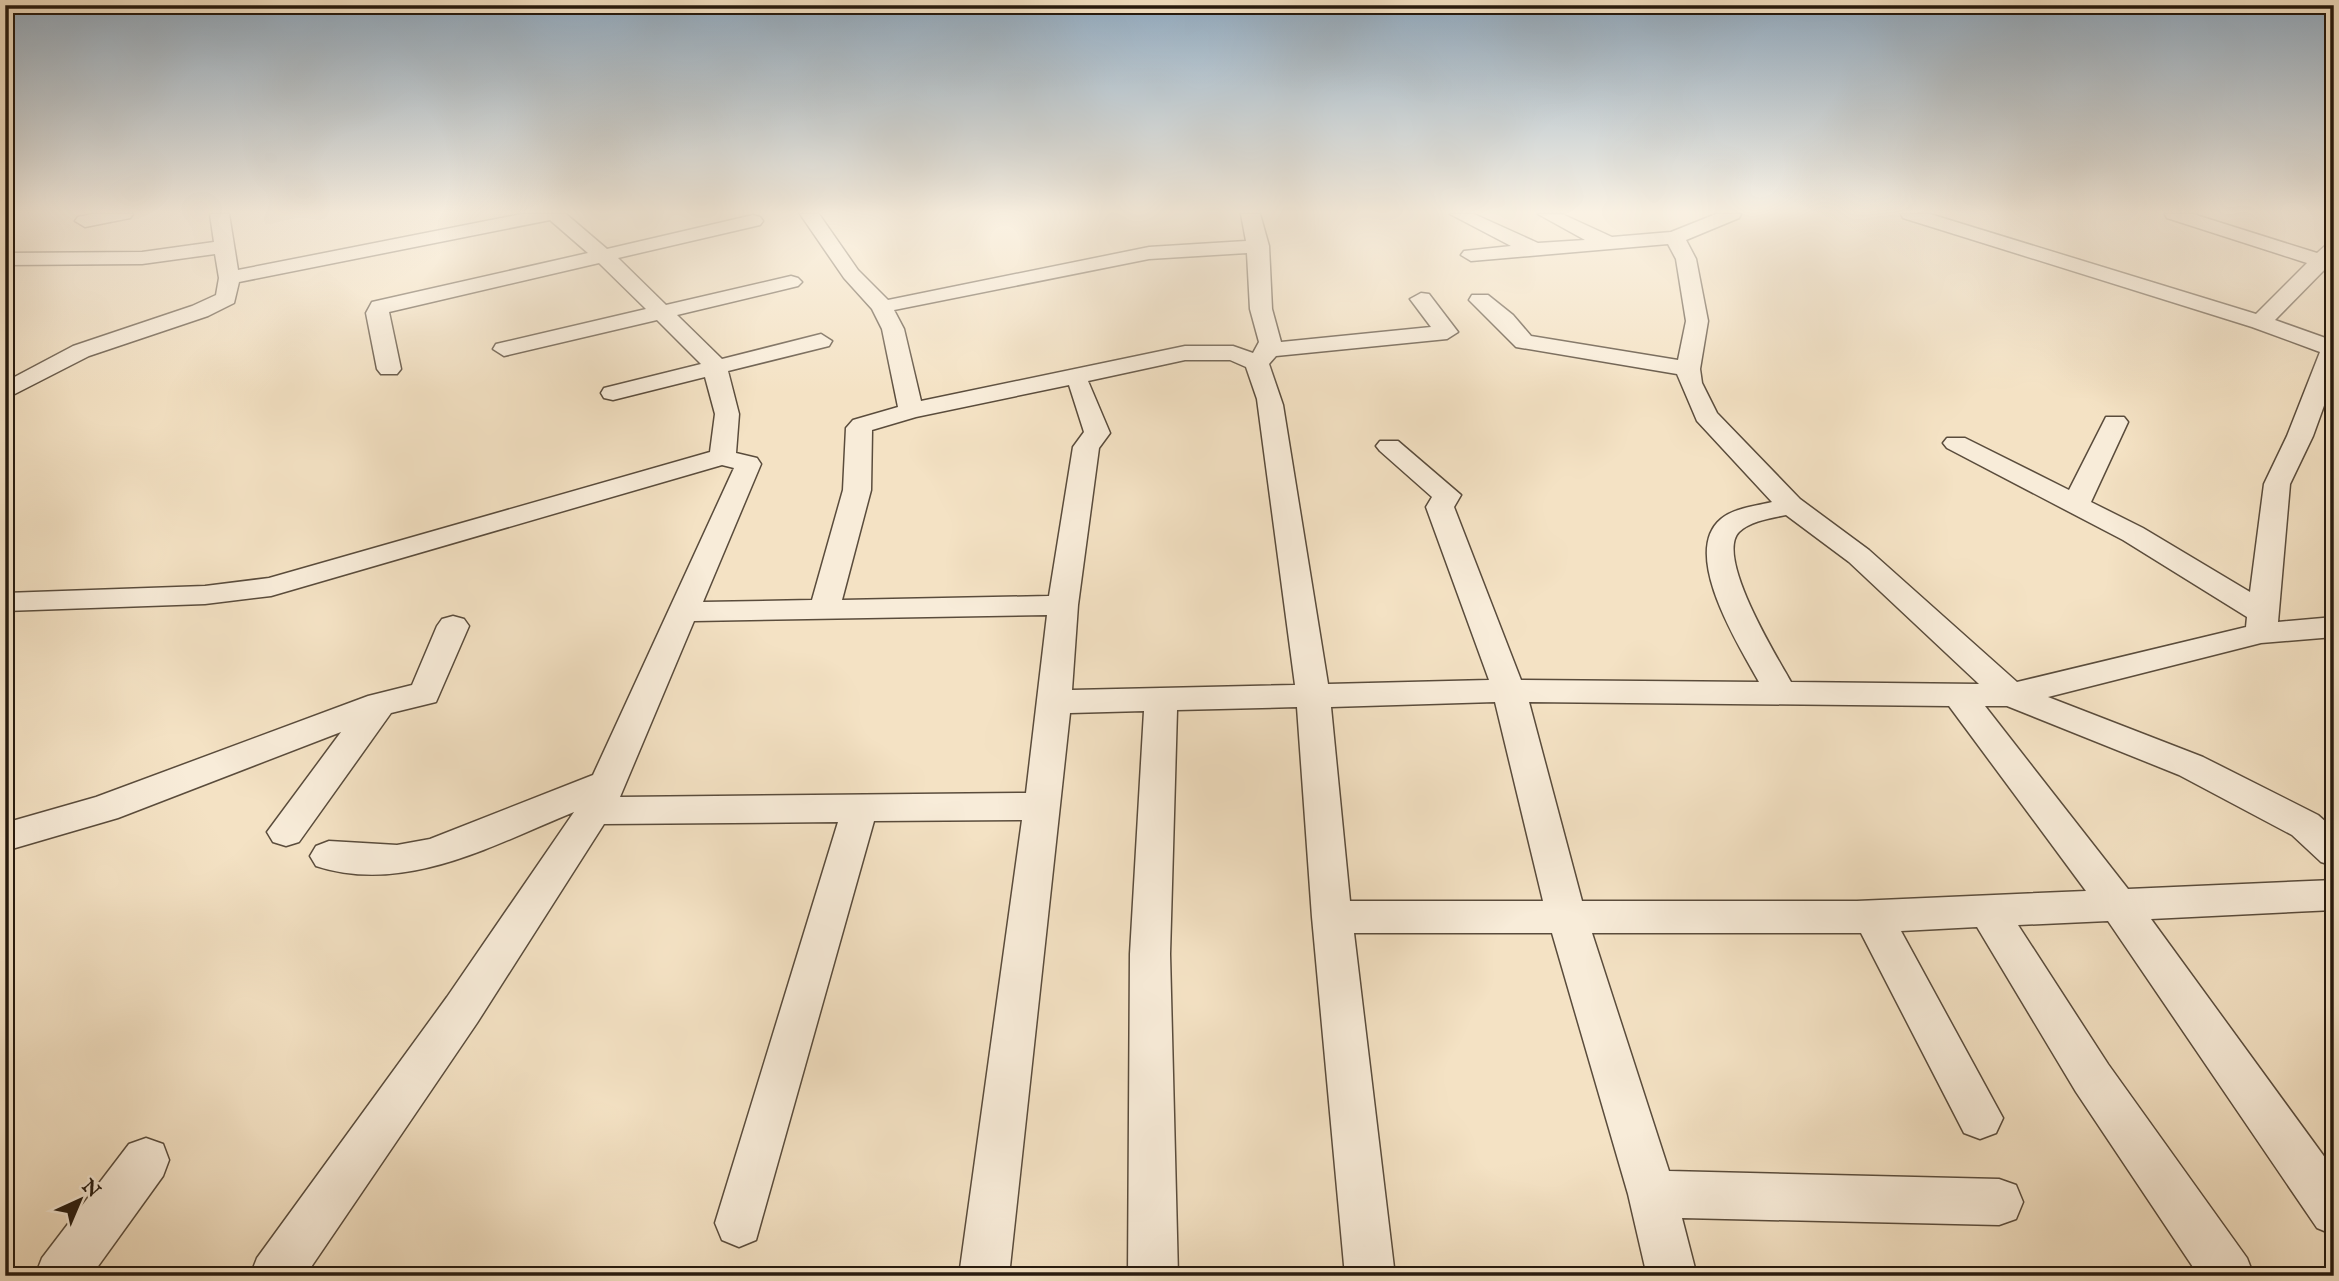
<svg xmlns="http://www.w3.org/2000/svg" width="2339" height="1281" viewBox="0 0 2339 1281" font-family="'IM FELL English',serif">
  <rect width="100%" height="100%" fill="#f4e2c4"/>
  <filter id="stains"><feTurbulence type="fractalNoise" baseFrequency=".00286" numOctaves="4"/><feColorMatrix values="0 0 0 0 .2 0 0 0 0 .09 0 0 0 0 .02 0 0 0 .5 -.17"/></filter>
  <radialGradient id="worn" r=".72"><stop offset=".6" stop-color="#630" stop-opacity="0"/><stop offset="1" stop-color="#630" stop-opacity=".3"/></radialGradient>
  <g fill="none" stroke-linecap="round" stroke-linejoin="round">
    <defs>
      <g id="minor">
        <path d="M92,214H133L130,218L85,227L75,221L78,217Z"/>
        <path d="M210,214H229L238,270L522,214H566L607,249L753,215L760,217L763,221L760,225L618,258L666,305L791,276L798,278L802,282L798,286L677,315L722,359L821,334L832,341L829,346L728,371L739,414L736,453L757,458L761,464L703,602L812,600L843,490L846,428L853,420L898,407L882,329L872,309L844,278L800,214H819L858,270L888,300L1149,247L1246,241L1241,214H1260L1269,246L1272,309L1281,342L1431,327L1410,299L1421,293L1429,294L1458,332L1447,339L1276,356L1269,364L1283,405L1328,684L1489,680L1426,507L1432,497L1380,451L1376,446L1380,441H1398L1461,495L1454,507L1521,680L1759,682C1739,646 1680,553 1721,519C1734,508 1756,506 1772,502L1697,421L1677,374L1516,347L1469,300L1472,295H1488L1513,315L1531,336L1678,360L1686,321L1676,259L1668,244L1471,261L1461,255L1464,251L1511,246L1450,214H1474L1538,243L1585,240L1538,214H1562L1612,237L1671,232L1716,214H1741L1739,218L1686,240L1696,259L1708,321L1700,369L1702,383L1717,413L1800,499L1869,550L2017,682L2246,627L2247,617L2123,540L1947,448L1943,443L1947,438H1965L2069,490L2106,417H2124L2128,422L2091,502L2143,528L2250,592L2264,484L2287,436L2320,352L2252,327L1903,218L1901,214H1930L2256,314L2307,263L2167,218L2165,214H2193L2317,253L2326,245L2334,243V260L2275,320L2334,341V378L2313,436L2290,484L2278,622L2334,617V637L2261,643L2048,697L2203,757L2318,815L2334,829V866L2321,862L2292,835L2179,775L2007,706H1985L2128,889L2334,880V910L2151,919L2334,1170V1235L2317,1228L2108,921L2018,925L2108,1064L2247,1258L2254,1276H2199L2076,1092L1977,927L1901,931L2003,1118L1996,1133L1980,1139L1964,1133L1861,933H1592L1669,1171L1999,1179L2016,1185L2023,1202L2016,1219L1999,1225L1682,1218L1697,1276H1647L1628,1194L1552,933H1354L1395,1276H1345L1312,917L1297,707L1177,710L1170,954L1178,1276H1128L1130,954L1144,711L1070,713L1009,1276H959L1022,820L874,821L756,1240L739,1247L722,1240L715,1223L838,822L604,824L477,1023L305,1276H250L257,1258L447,997L574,812C493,845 405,895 316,866L310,856L316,846L329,841L397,845L430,839L593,775L734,468L722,465L271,596L205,604L5,611V593L205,586L269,578L710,452L715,414L705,377L613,400L604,398L601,393L604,388L701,364L657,320L504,356L493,349L496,344L646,309L599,263L389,312L401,369L397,374H381L377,369L366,313L372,302L588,253L550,220L239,282L234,303L208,316L89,356L5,399V382L73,346L192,306L216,295L219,278L215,254L142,264L5,265V253L142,252L214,242ZM1247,253L1250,309L1259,342L1253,353L1233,346H1185L921,401L904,329L894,310L1149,259ZM1185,360H1230L1246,367L1257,399L1295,685L1072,690L1078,605L1099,448L1110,433L1088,381ZM1069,385L1084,432L1073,447L1049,596L842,600L871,490L872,430L916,417ZM1786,515L1849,562L1979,684L1791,682C1777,657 1715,557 1739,532C1750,521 1772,518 1786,515ZM1047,615L1026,793L620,797L694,621ZM1495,702L1543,901H1350L1331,707ZM1529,702L1949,706L2086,891L1857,901H1582Z"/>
        <path d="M453,616L464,619L469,626L436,702L391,713L299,842L286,846L273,842L267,832L341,732L118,818L5,851V823L96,797L368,696L412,685L437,626L442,619Z"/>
        <path d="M146,1138L163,1144L169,1160L163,1176L91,1276H35L42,1258L129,1144Z"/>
      </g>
    </defs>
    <use href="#minor" stroke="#5a4c3c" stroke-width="3"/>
    <use href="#minor" fill="#f8ecd9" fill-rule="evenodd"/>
  </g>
  <linearGradient id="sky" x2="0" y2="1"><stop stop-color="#91abc1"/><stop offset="0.54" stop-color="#faf2e4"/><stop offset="1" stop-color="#faf2e4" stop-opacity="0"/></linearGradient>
  <rect width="2339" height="393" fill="url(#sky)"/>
  <rect width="2339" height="1281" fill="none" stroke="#f4e2c4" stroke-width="28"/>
  <rect x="7" y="7" width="2325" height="1267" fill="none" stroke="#261a0e" stroke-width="3.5"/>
  <rect x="14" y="14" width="2311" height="1253" fill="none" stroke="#261a0e" stroke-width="2"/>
  <g transform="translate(80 1200) rotate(44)" stroke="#f8ecd9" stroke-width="5" paint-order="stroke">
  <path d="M0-5L12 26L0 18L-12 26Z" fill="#261a0e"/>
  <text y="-10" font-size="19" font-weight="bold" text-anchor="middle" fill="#261a0e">N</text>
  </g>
  <rect width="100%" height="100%" filter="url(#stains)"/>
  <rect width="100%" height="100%" fill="url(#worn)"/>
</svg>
